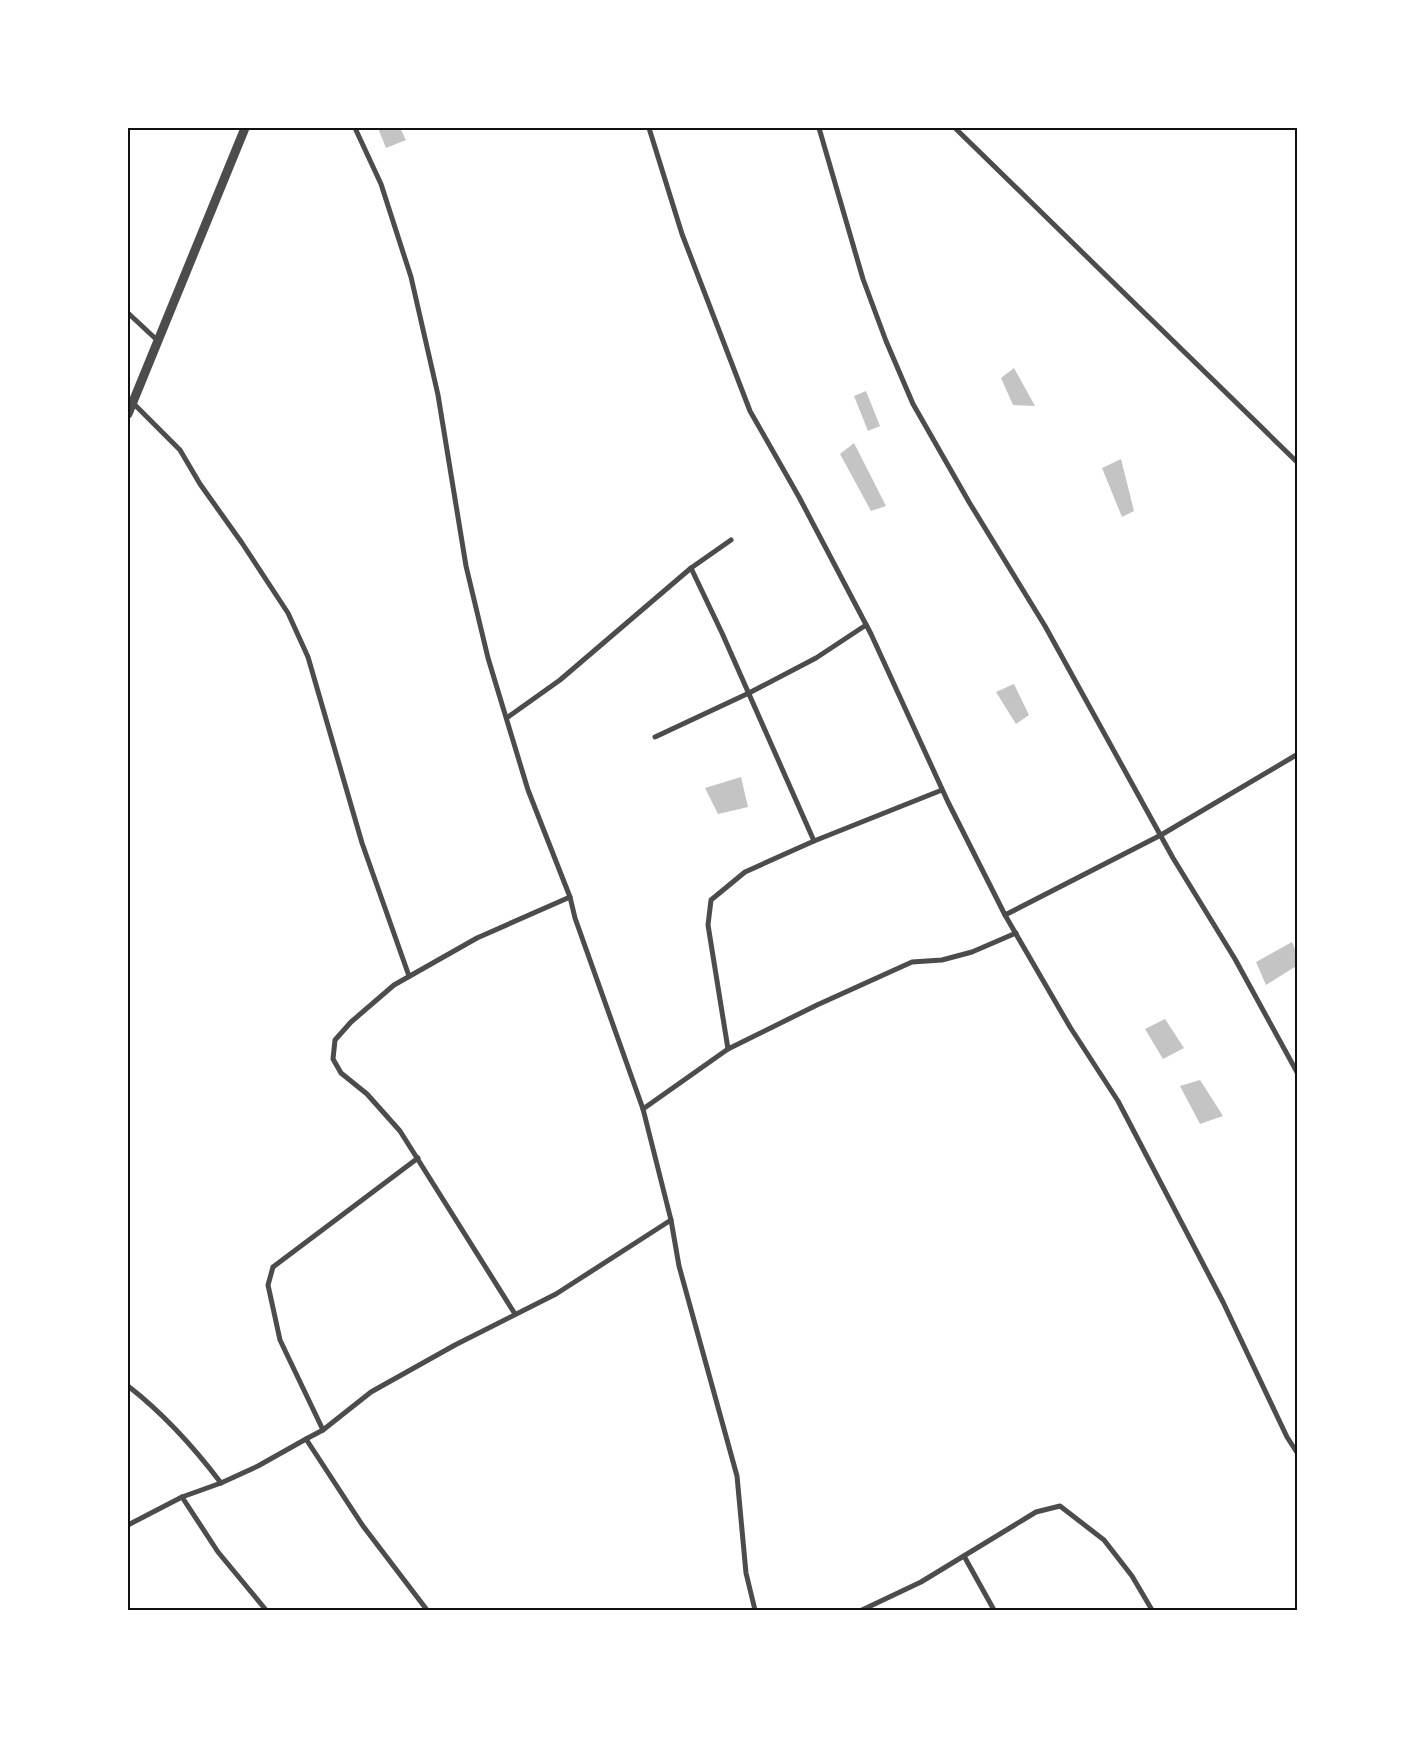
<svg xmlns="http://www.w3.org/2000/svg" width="1425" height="1738" viewBox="0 0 1425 1738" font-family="Signika,sans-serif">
  <rect width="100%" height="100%" fill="#fff"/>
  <g fill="#c4c4c4">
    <path d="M378,128H400L406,140L386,148Z"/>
    <path d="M1014,368L1035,406L1013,405L1001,378Z"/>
    <path d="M866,391L880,426L868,431L854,396Z"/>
    <path d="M854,443L886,506L871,511L840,454Z"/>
    <path d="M1121,459L1134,511L1122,517L1102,468Z"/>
    <path d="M1014,684L1029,715L1016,724L996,692Z"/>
    <path d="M741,777L748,807L718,814L705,788Z"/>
    <path d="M1292,942L1298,956V965L1266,985L1256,962Z"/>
    <path d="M1165,1019L1184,1048L1163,1059L1145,1029Z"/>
    <path d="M1200,1080L1223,1116L1200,1124L1180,1086Z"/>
  </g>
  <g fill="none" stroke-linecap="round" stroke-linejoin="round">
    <g stroke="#4c4c4c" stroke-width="5">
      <path d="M355,128L381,184L411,277L438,395L466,566L488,658L528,790L570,897L575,918L643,1109L671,1220L679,1266L737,1476L746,1573L755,1610"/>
      <path d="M649,128L682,234L750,411L799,497L871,634L948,802L1005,915L1070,1027L1118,1101L1223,1302L1287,1437L1298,1454"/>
      <path d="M819,128L863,279L886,341L913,404L969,502L1045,626L1173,858L1235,959L1298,1074"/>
      <path d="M955,128L1298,463"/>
      <path d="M128,313L158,341"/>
      <path d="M132,402L180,450L200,484L242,543L288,613L308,657L362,843L409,976"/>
      <path d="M691,568L722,633L814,841"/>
      <path d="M508,717L560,680L691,568L731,540"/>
      <path d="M655,737L749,693L816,658L866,625"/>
      <path d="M1005,915L1161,835L1298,754"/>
      <path d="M728,1049L708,925L711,900L745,872L814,841L942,790"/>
      <path d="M643,1109L728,1049L817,1005L912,962L942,960L972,952L1016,933"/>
      <path d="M515,1314L400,1131L367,1094L341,1073L333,1059L335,1040L351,1022L394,985L477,938L570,897"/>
      <path d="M128,1386C164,1414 193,1446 221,1483"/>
      <path d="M323,1430L280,1340L268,1285L273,1267L418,1158"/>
      <path d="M306,1439L363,1526L427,1610"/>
      <path d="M182,1497L218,1552L266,1610"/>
      <path d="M128,1525L182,1497L221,1483L258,1466L306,1439L323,1430L371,1392L455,1345L556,1294L671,1220"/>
      <path d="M964,1556L994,1610"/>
      <path d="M862,1610L921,1582L1036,1512L1060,1506L1104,1540L1132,1576L1152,1610"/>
    </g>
    <path stroke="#4c4c4c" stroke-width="9" d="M128,414L245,128"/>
  </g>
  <rect width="1425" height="1738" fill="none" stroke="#ffffff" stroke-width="258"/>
  <rect x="129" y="129" width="1167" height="1480" fill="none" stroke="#111" stroke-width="2"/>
</svg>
